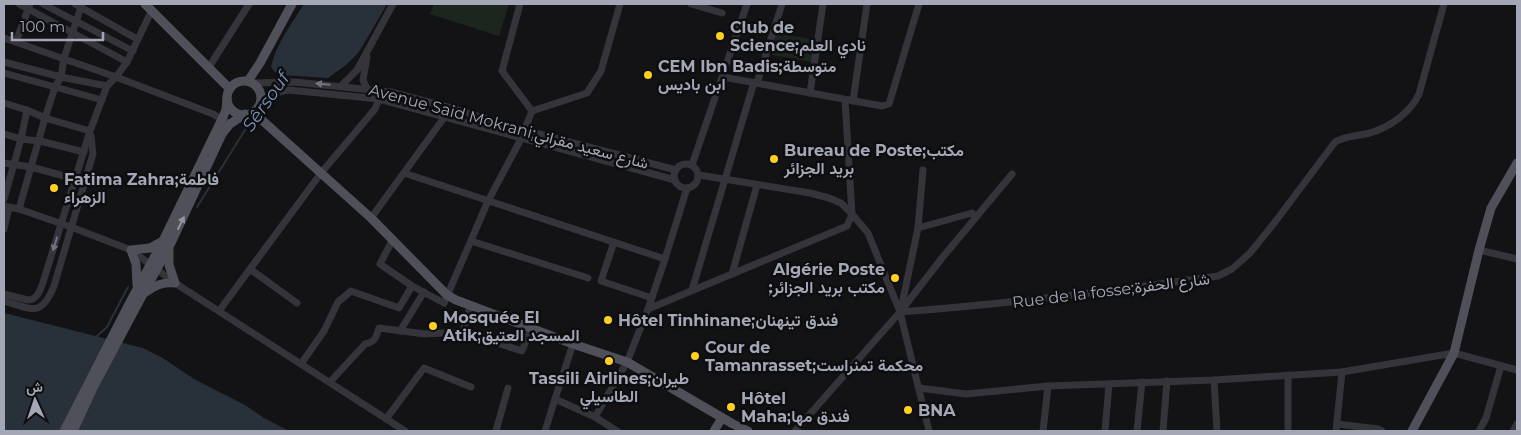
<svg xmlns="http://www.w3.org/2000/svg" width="1521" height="435" viewBox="0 0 1521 435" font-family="Montserrat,Vazirmatn,sans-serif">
  <rect width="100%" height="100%" fill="#131315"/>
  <g fill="#1d251f">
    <path d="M434,4H509L499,36L430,14Z"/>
    <path d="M776,33L816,40L812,62L772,55Z"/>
  </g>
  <g fill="#283039">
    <path d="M304,4H387L359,52L346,65L328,78L282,75L275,72L271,67C276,44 292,23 304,4Z"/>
    <path d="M4,313L143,348L161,357L194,379L245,405L264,418L289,431H4Z"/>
  </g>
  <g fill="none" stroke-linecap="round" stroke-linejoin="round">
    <g stroke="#283039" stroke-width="2">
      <path d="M270,93L275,84"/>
      <path d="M197,207L253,117"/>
      <path d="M96,337L107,327L128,287"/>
    </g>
    <g stroke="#34343a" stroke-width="7">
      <path d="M19,4L127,62"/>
      <path d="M43,4L133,51"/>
      <path d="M75,4L137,39"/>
      <path d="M520,4L502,71L532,111"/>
      <path d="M691,4L722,13"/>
      <path d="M4,38L116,77L213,114L230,124"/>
      <path d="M16,42L30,4"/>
      <path d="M4,62L61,77L107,86"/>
      <path d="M209,67L249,4"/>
      <path d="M4,73L102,100"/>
      <path d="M723,77L882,106L889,104L919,4"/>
      <path d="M252,83L295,82L391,92L451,108L524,130L676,170"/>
      <path d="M757,83L782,4"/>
      <path d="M341,86L357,70L393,4"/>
      <path d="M367,89L363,80L367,57"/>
      <path d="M810,93L823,4"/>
      <path d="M853,101L867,4"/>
      <path d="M4,103L27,110L45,118L90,131"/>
      <path d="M260,103C270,96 277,91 289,90L379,99L675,180"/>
      <path d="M532,111L587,93L601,71L620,4"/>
      <path d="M4,134L21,139L40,141L84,152"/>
      <path d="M4,163L31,167L79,180"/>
      <circle cx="686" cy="176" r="12"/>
      <path d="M692,165L747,4"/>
      <path d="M404,173L665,259"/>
      <path d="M699,175L810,193L829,198L841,203L852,214L868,233L900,312L929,431"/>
      <path d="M4,199L21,139L27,110"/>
      <path d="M4,206L19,209L71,227L131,250L175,283L405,431"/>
      <path d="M19,209L45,118L55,87L61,77L64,58L82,4"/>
      <path d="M371,218L446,115"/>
      <path d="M918,228L972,213L975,217"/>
      <path d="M4,229L9,208"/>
      <path d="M393,239L380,264L412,286L444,303L488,201L521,139L532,111"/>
      <path d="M471,241L588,278"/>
      <path d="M614,242L601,281L652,298"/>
      <path d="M1479,250L1517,259"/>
      <path d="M250,269L297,303"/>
      <path d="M732,274L757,185"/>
      <path d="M692,290L754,82"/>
      <path d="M4,294L28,300C38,300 41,288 44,279L90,131L107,86L116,77L127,62L152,10"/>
      <path d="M4,301C32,309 41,318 54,286L93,154L91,136"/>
      <path d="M648,309L847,226L852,214L845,100"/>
      <path d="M901,309L918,228L923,170"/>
      <path d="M219,311L321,173L375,109L379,99"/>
      <path d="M900,312C1006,304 1112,291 1218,276L1232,269L1250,253L1275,222L1335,142C1345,136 1358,136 1370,133C1390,127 1410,113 1419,94L1444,4"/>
      <path d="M400,331L424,292"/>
      <path d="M463,332L522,351L531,329"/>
      <path d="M573,344L555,399L595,417"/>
      <path d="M301,364L324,331L338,302L351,291L399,308L412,286"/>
      <path d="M1214,380L1217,431"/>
      <path d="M330,382L365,344C375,342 376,338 379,328L425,334L463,332L470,306"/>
      <path d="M919,388L966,394L1048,386L1214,380L1342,372L1454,353L1517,370"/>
      <path d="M386,419L424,368L471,387"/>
      <path d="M1337,424L1378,429L1382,431"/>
      <path d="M496,431L508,388"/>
      <path d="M545,431L555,399"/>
      <path d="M617,431L595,417L627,362L648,309L665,259L687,188"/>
      <path d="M795,431L900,312L942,258L1012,174"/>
      <path d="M1043,431L1048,386"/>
      <path d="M1105,431L1109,384"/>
      <path d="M1137,431L1142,382"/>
      <path d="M1163,431L1167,381"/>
      <path d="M1288,431V375"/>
      <path d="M1336,431L1342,372"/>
      <path d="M1479,431L1486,418L1501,366"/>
      <path d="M1513,431L1517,424"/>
    </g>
    <g stroke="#4f5059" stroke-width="9">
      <path d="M145,4L230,89"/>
      <path d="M248,81L260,63L292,4"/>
      <circle cx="244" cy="98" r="17"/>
      <path d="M253,112L371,218L447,295L456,300L573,344L627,362L733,424L748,431"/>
      <path d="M137,285L136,264L131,250L150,248L163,241"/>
      <path d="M146,292C155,285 163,282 175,283L169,265V249"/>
      <path d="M64,431L129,304L163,241L222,119L226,110L227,98"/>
      <path d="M73,431L93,388L142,296L170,245L222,134L230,124L245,114"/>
      <path d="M714,431L722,418"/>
      <path d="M1412,431L1454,353L1479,250L1491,208L1517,163"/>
    </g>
  </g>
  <defs><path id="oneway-solid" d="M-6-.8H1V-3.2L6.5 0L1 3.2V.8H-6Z" transform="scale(1.25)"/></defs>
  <g fill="#71737e">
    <use href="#oneway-solid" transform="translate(323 84) rotate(-175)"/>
    <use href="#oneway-solid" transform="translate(55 244) rotate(107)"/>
  </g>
  <use fill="#9296a3" href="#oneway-solid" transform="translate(181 223) rotate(-64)"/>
  <g fill="#ffd021" stroke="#0e0e10" stroke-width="2">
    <circle cx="720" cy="36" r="5"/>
    <circle cx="648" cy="75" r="5"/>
    <circle cx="774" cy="159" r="5"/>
    <circle cx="54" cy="188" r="5"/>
    <circle cx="895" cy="278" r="5"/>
    <circle cx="608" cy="320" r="5"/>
    <circle cx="433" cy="326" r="5"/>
    <circle cx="695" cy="356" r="5"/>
    <circle cx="609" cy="361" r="5"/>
    <circle cx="731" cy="407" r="5"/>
    <circle cx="908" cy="410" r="5"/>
  </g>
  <g text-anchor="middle" stroke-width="5" stroke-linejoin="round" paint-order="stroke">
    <g font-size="16" font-weight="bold" fill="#a3a7b6" stroke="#0e0e10" text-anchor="start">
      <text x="730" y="33">Club de<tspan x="730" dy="18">Science;نادي العلم</tspan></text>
      <text x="658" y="72">CEM Ibn Badis;متوسطة<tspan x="658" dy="18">ابن باديس</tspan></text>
      <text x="784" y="156">Bureau de Poste;مكتب<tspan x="784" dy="18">بريد الجزائر</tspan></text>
      <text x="64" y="185">Fatima Zahra;فاطمة<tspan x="64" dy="18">الزهراء</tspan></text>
      <text x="885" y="275" text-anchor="end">Algérie Poste<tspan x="885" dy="18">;مكتب بريد الجزائر</tspan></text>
      <text x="443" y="323">Mosquée El<tspan x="443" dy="18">Atik;المسجد العتيق</tspan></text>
      <text x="618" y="326">Hôtel Tinhinane;فندق تينهنان</text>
      <text x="705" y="353">Cour de<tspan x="705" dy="18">Tamanrasset;محكمة تمنراست</tspan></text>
      <text x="609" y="384" text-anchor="middle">Tassili Airlines;طيران<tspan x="609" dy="18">الطاسيلي</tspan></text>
      <text x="741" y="404">Hôtel<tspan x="741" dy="18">Maha;فندق مها</tspan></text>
      <text x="918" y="416">BNA</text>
    </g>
    <g font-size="16" fill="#a3a7b6" stroke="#0e0e10">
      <text transform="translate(509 126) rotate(15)" y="6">Avenue Said Mokrani;شارع سعيد مقراني</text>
      <text transform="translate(1111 290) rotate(-7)" y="6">Rue de la fosse;شارع الحفرة</text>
    </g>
    <g font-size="18" font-style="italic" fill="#7790b5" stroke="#0e0e10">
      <text transform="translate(266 102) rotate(-55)" y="6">Sêrsouf</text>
    </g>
  </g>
  <rect width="1521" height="435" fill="none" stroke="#a3a7b6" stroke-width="10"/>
  <g transform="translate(35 400) rotate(357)" stroke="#0e0e10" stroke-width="4" paint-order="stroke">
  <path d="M0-4L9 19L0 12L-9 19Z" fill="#a3a7b6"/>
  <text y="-8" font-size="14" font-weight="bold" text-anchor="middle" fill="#a3a7b6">ش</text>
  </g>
  <path d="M12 32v8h91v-8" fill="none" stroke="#a3a7b6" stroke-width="2.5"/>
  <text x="20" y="32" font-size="15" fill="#a3a7b6" stroke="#0e0e10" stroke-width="4" paint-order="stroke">100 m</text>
</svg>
